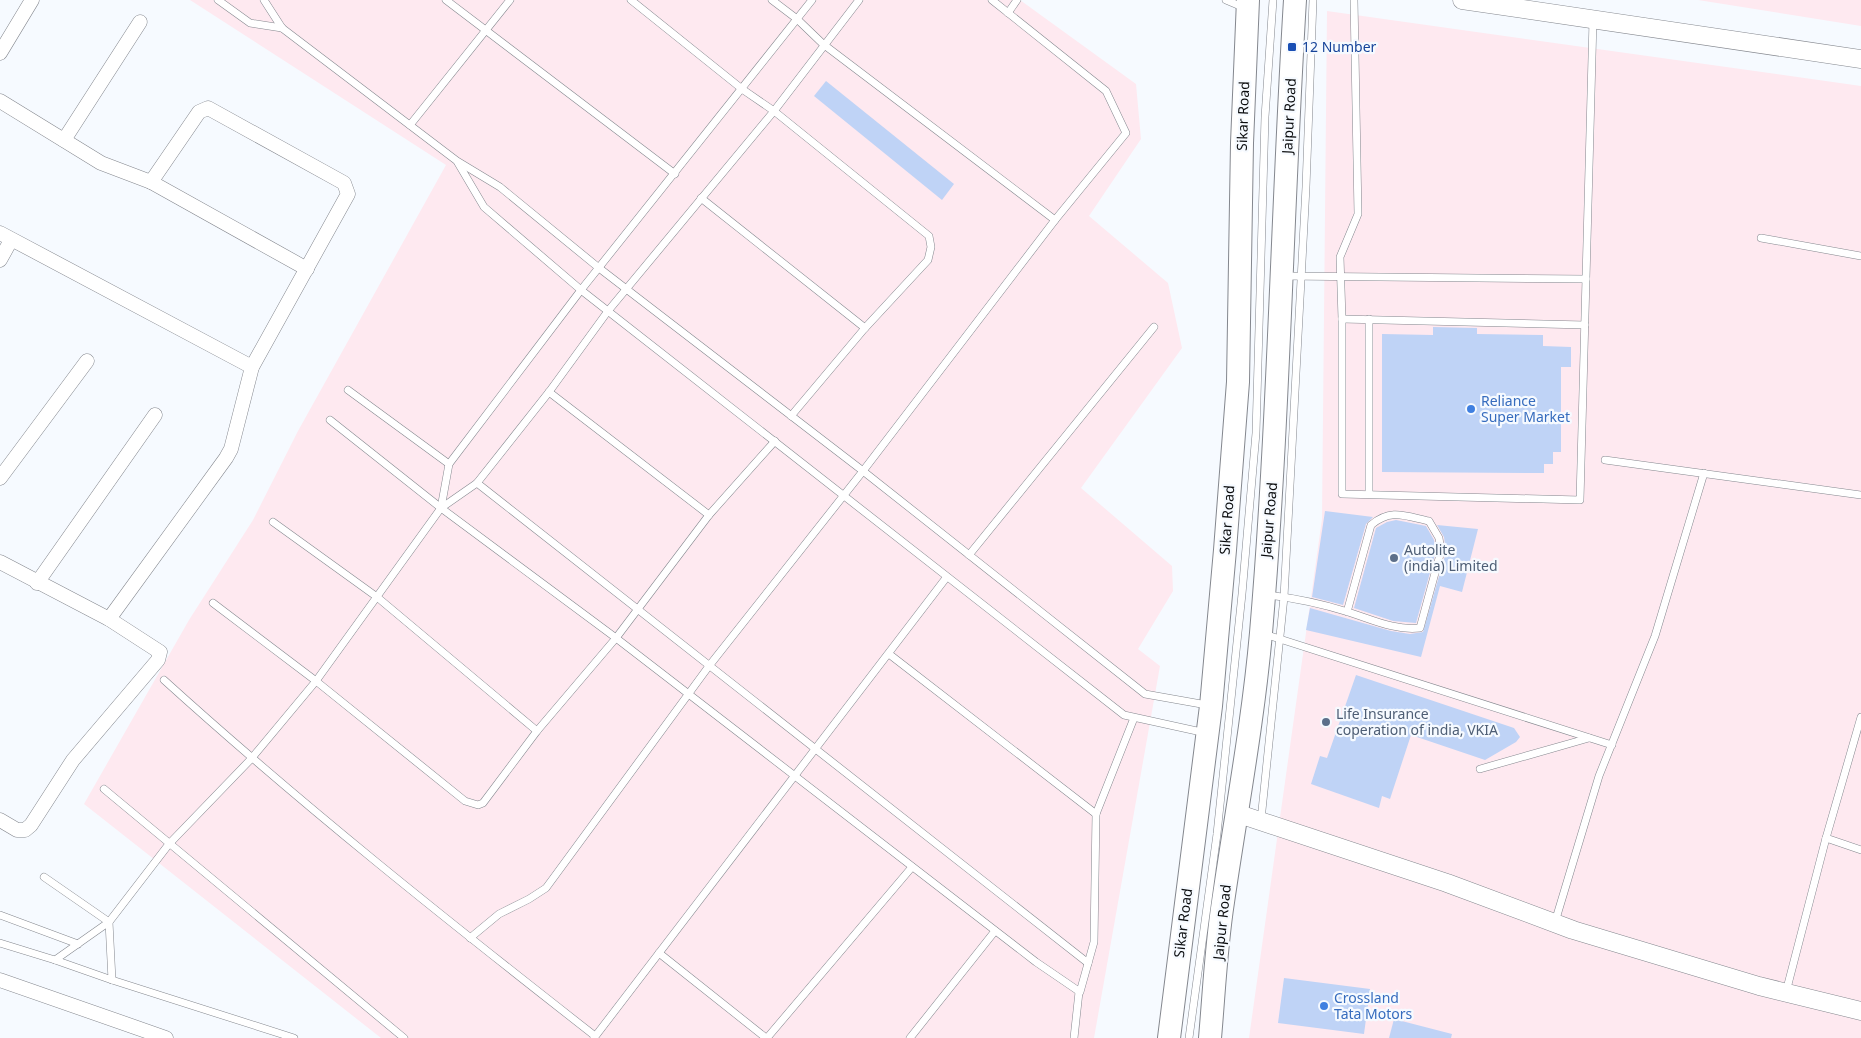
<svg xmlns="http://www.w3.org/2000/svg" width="1861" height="1038" viewBox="0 0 1861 1038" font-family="'Noto Sans',sans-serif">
  <rect width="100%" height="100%" fill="#f6faff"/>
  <g fill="#fee9f0">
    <path d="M190,0H1020L1136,84L1141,139L1089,216L1168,283L1182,348L1081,488L1172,566L1173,591L1138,649L1160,666L1094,1038H381L84,804L189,620L253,520L298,431L446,165Z"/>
    <path d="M1698,0H1861V26Z"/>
    <path d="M1327,11L1861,86V1038H1249L1322,519Z"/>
  </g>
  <g fill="#bfd3f6">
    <path d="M826,81L954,184L942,200L814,96Z"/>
    <path d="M1433,327L1477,328V334L1543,335V346L1571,347V367H1561V452H1553V464H1544V473L1382,472V334L1433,335Z"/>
    <path d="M1325,511L1373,517L1366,524L1343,605L1312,597Z"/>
    <path d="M1396,520L1426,526L1434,540L1436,551L1416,623L1393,621L1354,608L1376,528L1387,522Z"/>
    <path d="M1437,525L1478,529L1462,592L1440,586L1421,657L1306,630L1310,608L1391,631L1410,634L1423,632L1446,552L1444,537Z"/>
    <path d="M1356,675L1514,728L1520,737L1516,742L1485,760L1411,735L1390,799L1382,796L1379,808L1311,784L1320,756L1327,758Z"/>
    <path d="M1284,978L1370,989L1364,1034L1278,1023Z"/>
    <path d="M1394,1019L1452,1034L1451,1038H1389Z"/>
  </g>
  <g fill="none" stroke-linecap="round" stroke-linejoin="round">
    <defs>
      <g id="service">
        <path d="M218,0L250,23L282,28"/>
        <path d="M264,0L282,28L457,161L500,187L599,268L863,471L1145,694L1207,705"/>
        <path d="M446,0L675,174"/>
        <path d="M631,0L742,89L774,111L929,236L931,247L928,260L865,328L791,416"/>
        <path d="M772,0L797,19L823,44L1055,220"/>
        <path d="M1226,0L1245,8"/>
        <path d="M1354,0L1358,214L1340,257L1342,319V494L1580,500L1593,20"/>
        <path d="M1008,13L1017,0"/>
        <path d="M410,125L510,0"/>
        <path d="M458,163L484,207L581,290L1124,715L1206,733"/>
        <path d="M701,198L865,328"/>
        <path d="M1761,238L1861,256"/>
        <path d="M1284,276L1586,279"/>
        <path d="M1342,319L1585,325"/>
        <path d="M1369,319V494"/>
        <path d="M348,390L449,464"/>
        <path d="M549,392L709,515"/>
        <path d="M330,420L441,508L616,638L1036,962L1080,992L1094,942L1096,814L1134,718"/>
        <path d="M1605,460L1861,495"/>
        <path d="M477,483L1088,963"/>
        <path d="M441,508L449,464L581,290L812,0"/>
        <path d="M273,522L377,597L537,731"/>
        <path d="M969,555L1154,327"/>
        <path d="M1267,595C1294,598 1322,604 1348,612C1371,619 1395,631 1420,628L1441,551L1439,538L1429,521C1405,516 1391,508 1371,525L1347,612"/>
        <path d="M213,603L316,681L465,801L478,805L483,803L537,731L616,638L709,515L775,441"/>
        <path d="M1264,634L1612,745"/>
        <path d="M889,654L1096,814"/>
        <path d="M164,680C302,805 448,921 595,1036"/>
        <path d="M1480,769L1589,738"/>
        <path d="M104,789L404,1038"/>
        <path d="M1261,820L1284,597L1306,187L1313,0"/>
        <path d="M1826,838L1861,850"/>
        <path d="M44,877L109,922"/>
        <path d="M0,915L78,944"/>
        <path d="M109,922L112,980L55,960L109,922L169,844L251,759L316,681L441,508L477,483L549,392L608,311L774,111L859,0"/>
        <path d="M1555,922L1599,776L1655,636L1704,473"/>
        <path d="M470,938L499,914L529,899L546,888L709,666L863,471L1055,220L1126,133L1106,91L992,0"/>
        <path d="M0,943L55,960"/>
        <path d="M659,953L766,1038"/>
        <path d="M112,980L294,1038"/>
        <path d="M1786,992L1826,838L1861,717"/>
        <path d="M594,1038L946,578"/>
        <path d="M767,1038L912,867"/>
        <path d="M910,1038L995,931"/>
        <path d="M1074,1038L1079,992"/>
        <path d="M1189,1038L1217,834L1242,594L1256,433L1265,117L1273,0"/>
      </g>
      <g id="minor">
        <path d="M0,53L32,0"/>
        <path d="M0,101L101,163L151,182L307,269"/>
        <path d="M64,140L140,22"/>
        <path d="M0,233L252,367"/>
        <path d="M0,260L11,240"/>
        <path d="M0,478L87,361"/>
        <path d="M0,562L109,619L160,652L158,660L73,760L31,825L25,830H17L0,820"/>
        <path d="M37,583L155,415"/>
        <path d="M109,619L226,458L231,449L252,367L348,194L344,183L208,108L199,112L151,182"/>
        <path d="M0,980L166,1038"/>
      </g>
      <g id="tertiary">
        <path d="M1462,0L1861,59"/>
        <path d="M1236,813L1447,883L1573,930L1759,986L1861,1011"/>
      </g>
      <g id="primary">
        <path d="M1169,1038L1211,706L1225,550L1238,382L1242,143L1248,0"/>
        <path d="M1210,1038C1214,993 1216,947 1223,902C1236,813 1253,723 1261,633C1279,422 1282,211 1295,0"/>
      </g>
    </defs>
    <use href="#service" stroke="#84878e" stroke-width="8"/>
    <use href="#minor" stroke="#84878e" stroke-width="15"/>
    <use href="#tertiary" stroke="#84878e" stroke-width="19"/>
    <use href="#primary" stroke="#84878e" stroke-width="24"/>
    <use href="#service" stroke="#fff" stroke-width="7"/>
    <use href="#minor" stroke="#fff" stroke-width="14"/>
    <use href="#tertiary" stroke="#fff" stroke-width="18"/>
    <use href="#primary" stroke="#fff" stroke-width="22"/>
  </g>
  <rect fill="#1a4fb4" stroke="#f6faff" stroke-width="2" x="1287" y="42" width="10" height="10" rx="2.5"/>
  <g fill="#3f7fe0" stroke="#f6faff" stroke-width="2">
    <circle cx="1471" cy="409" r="5"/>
    <circle cx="1324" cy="1006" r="5"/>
  </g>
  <g fill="#5c6f8a" stroke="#f6faff" stroke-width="2">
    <circle cx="1394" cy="558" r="5"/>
    <circle cx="1326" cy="722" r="5"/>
  </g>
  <g text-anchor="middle" stroke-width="4.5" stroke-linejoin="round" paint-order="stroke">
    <g font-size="14" fill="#164399" stroke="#f6faff" text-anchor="start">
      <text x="1302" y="52">12 Number</text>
    </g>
    <g font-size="14" fill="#0a0c0e" stroke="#f6faff">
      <text transform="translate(1243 116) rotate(-88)" y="5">Sikar Road</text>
      <text transform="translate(1289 116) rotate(-87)" y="5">Jaipur Road</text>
      <text transform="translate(1227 520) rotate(-86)" y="5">Sikar Road</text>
      <text transform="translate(1269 520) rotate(-85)" y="5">Jaipur Road</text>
      <text transform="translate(1222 922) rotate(-84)" y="5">Jaipur Road</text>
      <text transform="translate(1183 923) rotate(-83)" y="5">Sikar Road</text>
    </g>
    <g font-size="14" fill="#366cbe" stroke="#f6faff" text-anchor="start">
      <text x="1481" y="406">Reliance<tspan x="1481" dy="16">Super Market</tspan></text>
      <text x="1334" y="1003">Crossland<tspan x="1334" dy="16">Tata Motors</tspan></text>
    </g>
    <g font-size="14" fill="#4e5e75" stroke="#f6faff" text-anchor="start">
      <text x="1404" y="555">Autolite<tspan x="1404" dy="16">(india) Limited</tspan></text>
      <text x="1336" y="719">Life Insurance<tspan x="1336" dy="16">coperation of india, VKIA</tspan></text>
    </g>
  </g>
</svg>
